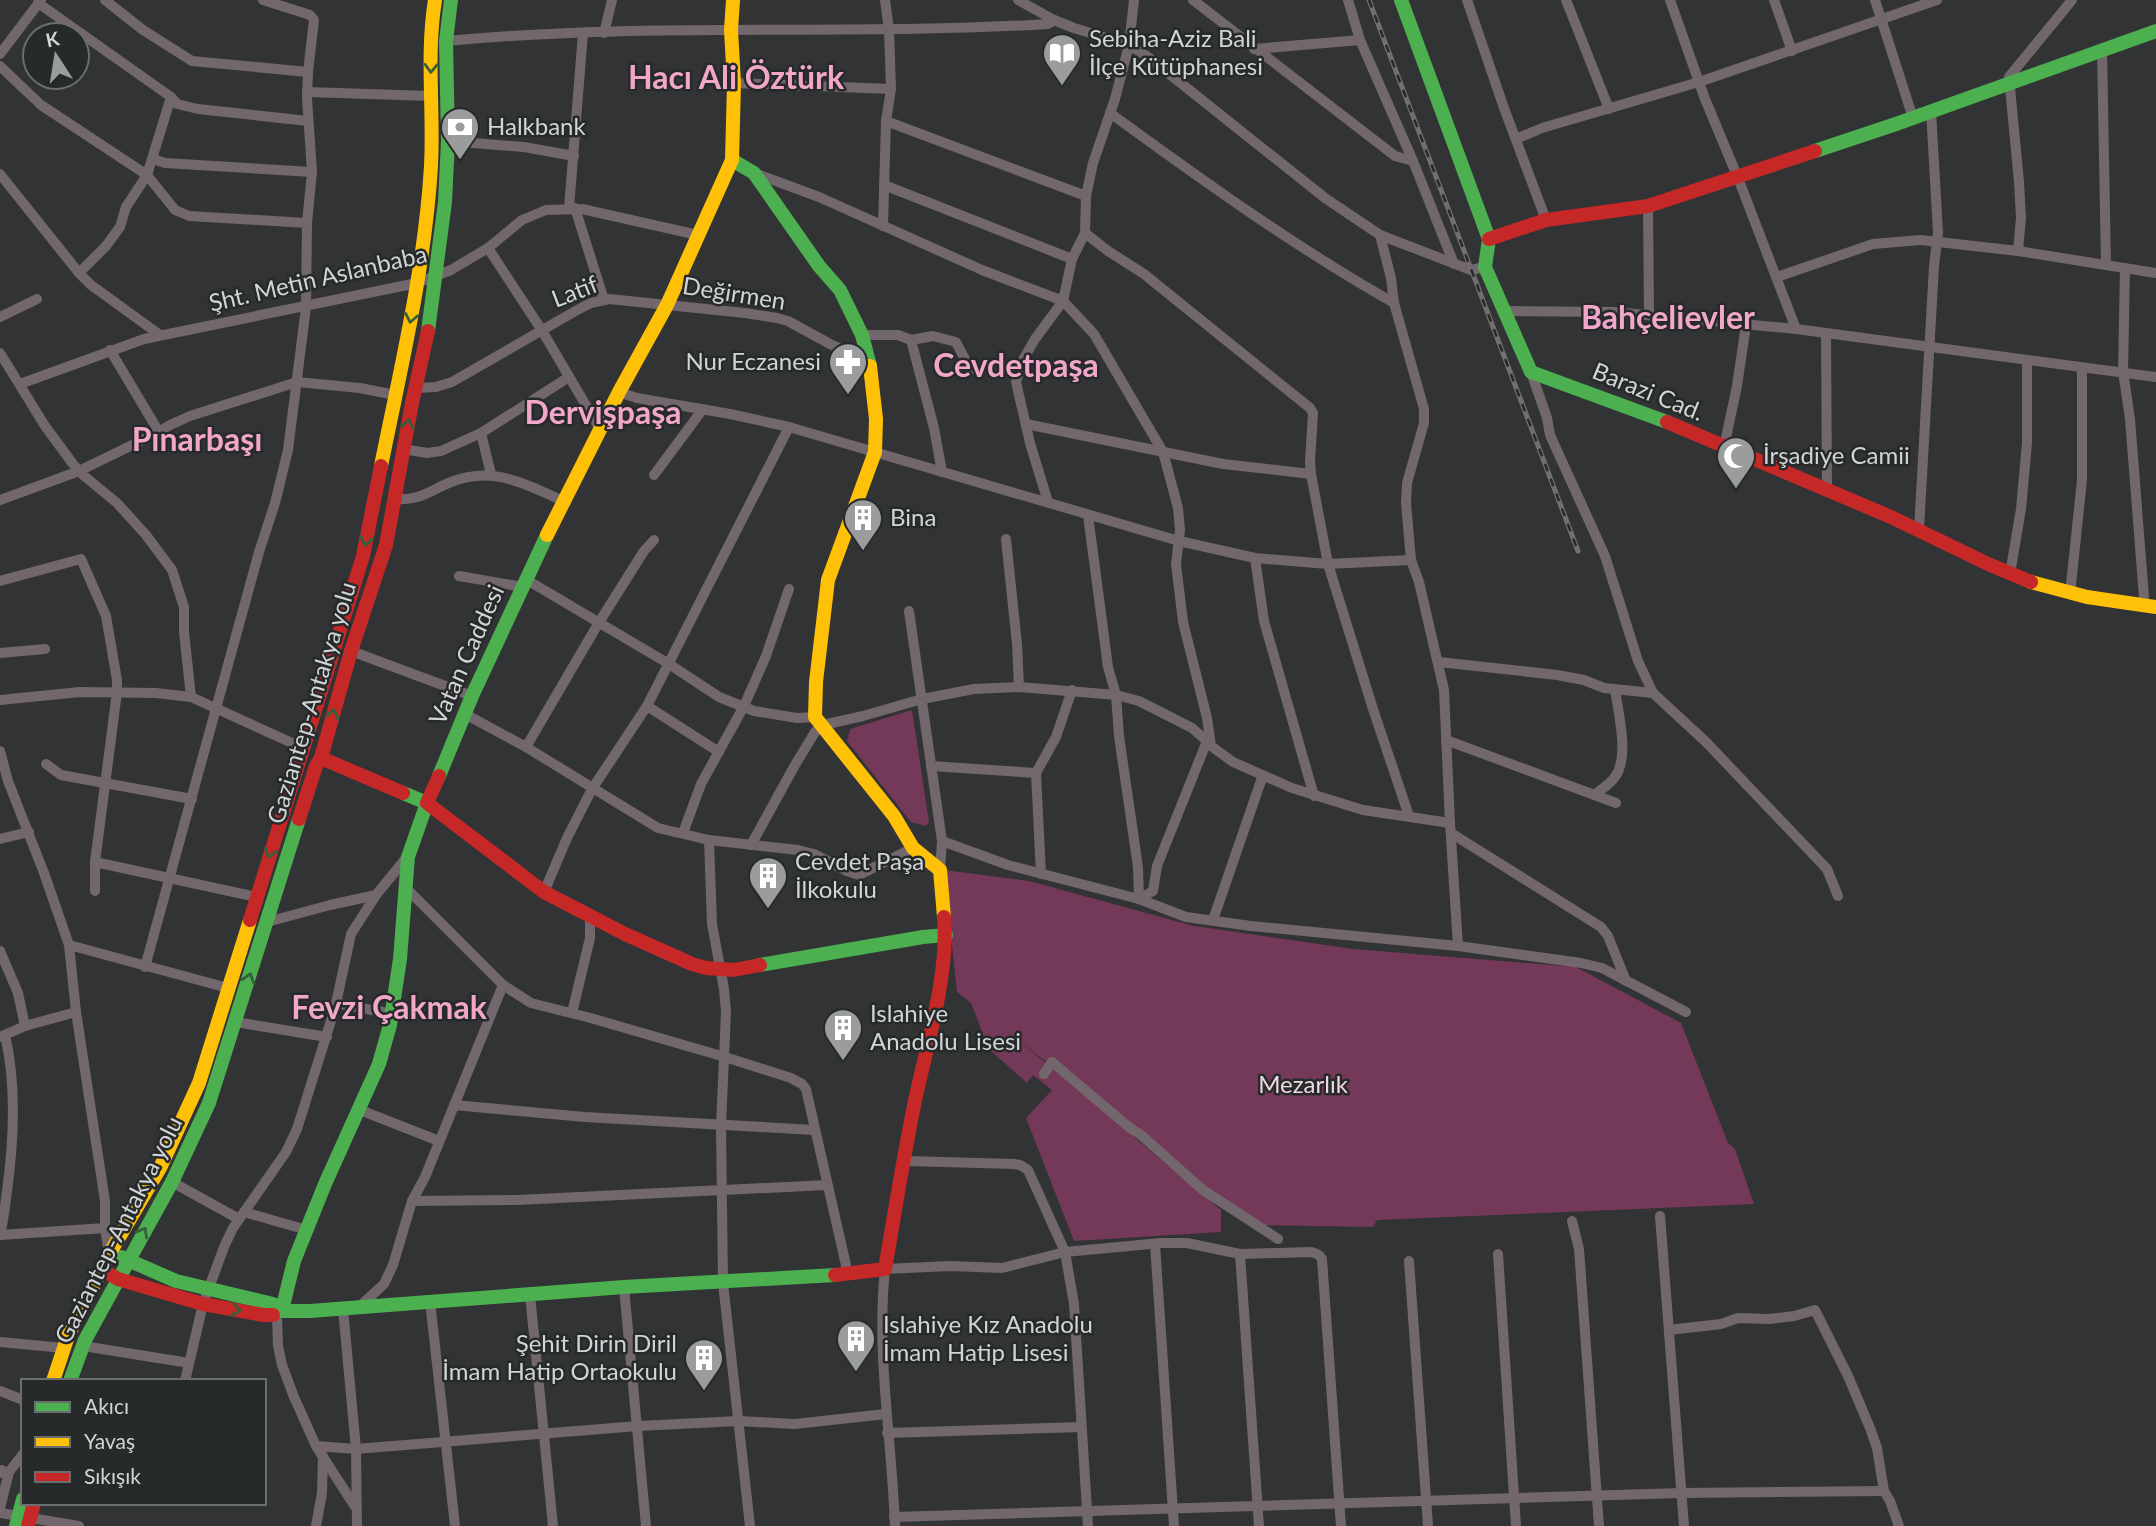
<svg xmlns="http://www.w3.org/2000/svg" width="2156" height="1526" viewBox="0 0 2156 1526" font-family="Lato,sans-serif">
  <rect width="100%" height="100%" fill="#323334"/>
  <g fill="#743958">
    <path d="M912,710L929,822L926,826L911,822L847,741L850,729Z"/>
    <path d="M944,870L1029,881L1194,926L1353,949L1576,967L1681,1023L1728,1143L1735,1149L1754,1204L1377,1220L1373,1227L1253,1225L1016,1038L1221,1210V1232L1074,1241L1026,1118L1052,1090L1033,1075L1027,1083L989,1049L971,1003L957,992Z"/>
  </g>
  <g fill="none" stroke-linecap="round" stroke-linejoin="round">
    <g stroke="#72676c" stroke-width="10">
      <path d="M105,0L143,30L192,61L308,72"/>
      <path d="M1018,0L1054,20L1074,28L1129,45L1148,57L1325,198L1380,235L1471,270L1485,267"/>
      <path d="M1193,0L1395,156L1413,161"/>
      <path d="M1348,0L1360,40L1413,161L1454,264"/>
      <path d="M1467,0L1504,108L1546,220"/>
      <path d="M1566,0L1609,109"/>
      <path d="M1670,0L1705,99L1738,178L1796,329L2156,377"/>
      <path d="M1774,0L1792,51"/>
      <path d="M1875,0L1913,118"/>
      <path d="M38,3L171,97L177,104L198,109L308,121"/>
      <path d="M604,33L612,0"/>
      <path d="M446,41C646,22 847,36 1048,24L1054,20"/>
      <path d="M1254,49L1360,40"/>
      <path d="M2102,49L2106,265"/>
      <path d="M0,54L41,0"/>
      <path d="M0,66L41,105L147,175L175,210L189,216L307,223"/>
      <path d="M734,83L891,89"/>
      <path d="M307,92L430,96"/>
      <path d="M1110,113C1202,180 1295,247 1394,303"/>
      <path d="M886,121L1086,196"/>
      <path d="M1516,139L1542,128L1699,82L1937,0"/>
      <path d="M448,141L524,147L574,156"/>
      <path d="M153,159L165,163L312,172"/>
      <path d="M754,173L819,197L982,270L1063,301L1094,334L1163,452L1178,508L1180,530L1176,564L1183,622L1207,718L1211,746"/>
      <path d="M0,174L79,273L91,285L160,335"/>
      <path d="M884,185L1072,259"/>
      <path d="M1648,206L1649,314"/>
      <path d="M569,208L583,33"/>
      <path d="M575,208L604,300"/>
      <path d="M883,226L886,121L891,89L889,30L885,0"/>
      <path d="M1085,233L1108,251L1144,274L1310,408L1313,413L1310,462L1311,474L1328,564L1373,709L1409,816"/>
      <path d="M1380,235L1391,278L1394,303L1424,409V423L1407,483L1406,503L1411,560L1419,582L1444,690L1450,823L1458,946"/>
      <path d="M488,248L541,329L600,429"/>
      <path d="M2018,251L2021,218L2019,182L2009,77L2072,0"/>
      <path d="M2125,268L2123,371L2130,419L2144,597L2142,606"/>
      <path d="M79,273L106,246L120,227L126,207L147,175L171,97"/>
      <path d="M1777,277L1873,244L1921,240L2018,251L2156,273"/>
      <path d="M1506,311L1614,312L1796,329"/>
      <path d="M0,317L37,299"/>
      <path d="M1826,333L1827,490"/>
      <path d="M862,335H898L911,340"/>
      <path d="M110,350L159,432"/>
      <path d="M0,353L45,426L73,464L83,475L117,503L146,535L172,570L184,607V632L191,697"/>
      <path d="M1531,372L1547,418L1550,435L1605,556L1638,661L1653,693"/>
      <path d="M20,384L144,339L417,283L451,270L488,248L522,220L546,210L582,209L698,235"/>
      <path d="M416,388L436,387L452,382L579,309L591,303L609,299L745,313L777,318L788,321L830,344L870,361"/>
      <path d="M619,392L637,398L730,414L789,427L1179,541L1255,558L1328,564L1411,560"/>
      <path d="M1026,424L1223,464L1311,474"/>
      <path d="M481,433L491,474"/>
      <path d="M1724,447L1737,386L1746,325"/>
      <path d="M403,449L427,453L441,451L481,433L569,377"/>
      <path d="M942,472L934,428L911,340L933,336L956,342L968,365L976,370"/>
      <path d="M654,475L703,409"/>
      <path d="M394,499C420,501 429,491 451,482C495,465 526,485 566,502"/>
      <path d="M0,500L79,471L159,432L170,425L190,416L297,382L360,388L395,395"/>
      <path d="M1048,502L1030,443L1016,382L1024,358L1035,339L1063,301L1072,259L1085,233L1086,196L1093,163L1115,99L1129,45L1134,0"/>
      <path d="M1088,515L1108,667L1116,695L1119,736L1138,867L1139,899L1153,891L1157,866L1207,741"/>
      <path d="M1919,529L1934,266L1938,233L1931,111"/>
      <path d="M1006,539L1017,644L1019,687"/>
      <path d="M1255,558L1264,621L1314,796"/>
      <path d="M2010,574L2021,509L2027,443V360"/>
      <path d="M459,576L523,587"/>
      <path d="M527,580L669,664L719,697L754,711L797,718L815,717"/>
      <path d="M0,581L81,559L106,616L117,680V692L95,862V891"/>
      <path d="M2070,594L2082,480V368"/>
      <path d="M909,611L942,841L940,870"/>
      <path d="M351,651L472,696"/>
      <path d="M0,653L45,649"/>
      <path d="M1439,662L1557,675L1584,680L1604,688L1653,693L1706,742L1827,869L1838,896"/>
      <path d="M0,700L80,692L156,693L191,697L303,748"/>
      <path d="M647,706L719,752"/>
      <path d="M465,714L526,747L658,828L709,840L798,850L814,854L847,871L859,875L913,848"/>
      <path d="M1446,740L1616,803"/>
      <path d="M526,747L598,624L644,551L654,540"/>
      <path d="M0,751L8,781L44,873L69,945L76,1012L105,1201V1228L109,1254"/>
      <path d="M46,764L61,775L192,799"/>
      <path d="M931,766L1036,773"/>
      <path d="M1594,795C1601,790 1610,784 1615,777C1630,756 1618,713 1615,689"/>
      <path d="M683,833L701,784L744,706L766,656L789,589"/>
      <path d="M1451,833L1601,927L1608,936L1626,981"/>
      <path d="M0,839L29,832"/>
      <path d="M709,840L712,924L724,989L726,1012L721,1126L723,1283L750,1526"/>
      <path d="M942,841L1008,865L1139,899L1186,917L1251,926L1458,946L1581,963L1602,968L1686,1012"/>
      <path d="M751,845L795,765L815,732L823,725L863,716L922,699L974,689L1019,687L1116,695L1139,701L1192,728L1207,741L1211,746L1233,762L1292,788L1363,810L1450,823"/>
      <path d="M95,862L257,897"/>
      <path d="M1041,874L1036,773L1056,737L1072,690"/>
      <path d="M406,888L503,985L531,1003L587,1017L725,1057L791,1078L802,1084L806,1089L848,1274"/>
      <path d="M544,892L567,838L592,789L647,706L789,427"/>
      <path d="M1213,920L1263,775"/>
      <path d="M267,922L330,905L376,895"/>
      <path d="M69,945L228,988"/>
      <path d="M0,951L18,993L25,1026"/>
      <path d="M145,967L259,552L275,503L288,450L306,307L307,223L312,172L307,98L308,72L314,20L310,15L263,0"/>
      <path d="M336,1003L392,1014"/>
      <path d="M572,1013L590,938V916"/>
      <path d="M235,1022L327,1037"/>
      <path d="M0,1037L25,1026L76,1012"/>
      <path d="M1044,1074L1052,1062L1130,1128L1141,1135L1203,1190L1278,1239"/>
      <path d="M454,1105L585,1117L815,1130"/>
      <path d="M360,1110L439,1141"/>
      <path d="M905,1161L1014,1164L1020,1165L1028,1170L1065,1252L1074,1304L1088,1526"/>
      <path d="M172,1182L239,1219"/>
      <path d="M412,1201L517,1200L827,1185"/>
      <path d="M244,1212L307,1230"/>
      <path d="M1660,1216L1684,1526"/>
      <path d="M1572,1221L1579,1249L1599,1526"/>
      <path d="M0,1234C4,1220 5,1205 7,1191C14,1140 17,1086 5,1035"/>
      <path d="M0,1235L105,1228"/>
      <path d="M1155,1244L1174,1526"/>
      <path d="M1240,1254L1259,1526"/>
      <path d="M1498,1254L1516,1526"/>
      <path d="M1409,1261L1428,1526"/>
      <path d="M624,1287L646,1526"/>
      <path d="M530,1295L553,1526"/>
      <path d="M430,1301L455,1526"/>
      <path d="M359,1307L384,1284L393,1265L412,1201L425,1177L503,985"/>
      <path d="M343,1309L356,1449L357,1526"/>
      <path d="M277,1316L278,1346L282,1365L294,1397L316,1446L354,1505"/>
      <path d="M1669,1330L1721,1324L1738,1318L1769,1319L1794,1316L1815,1310L1848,1376L1870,1428L1877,1448L1884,1491L1890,1501L1899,1526"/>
      <path d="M0,1342L64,1348"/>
      <path d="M83,1346L189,1363"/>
      <path d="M185,1381L203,1304L224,1247L233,1228L286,1152L297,1129L335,1008L351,934L376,895L407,857"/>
      <path d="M0,1391L23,1400"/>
      <path d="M887,1433L1081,1427"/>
      <path d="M316,1446L356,1449L638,1426L738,1421L795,1424L886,1414"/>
      <path d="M0,1473L2,1470"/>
      <path d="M0,1508L9,1472L23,1454"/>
      <path d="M0,1513L79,1526"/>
      <path d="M894,1517L1681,1493L1884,1491"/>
      <path d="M316,1526L322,1493L323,1456"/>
      <path d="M895,1526C892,1440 876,1355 885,1269L950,1266L1002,1268L1065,1252L1161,1243H1187L1240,1254L1312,1252L1319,1255L1322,1259L1341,1526"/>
    </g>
    <g stroke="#4caf50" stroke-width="14">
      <path d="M1401,0L1489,239L1485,267L1531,372L1667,422"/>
      <path d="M1815,151L1896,124L2156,31"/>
      <path d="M732,160L754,173L819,266L840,290L862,335L870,366"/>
      <path d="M428,331L445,202L448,141L446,41L451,0"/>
      <path d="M439,776L472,696L547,535"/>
      <path d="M760,965L923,937L946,935"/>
      <path d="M121,1257L176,1281L273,1304"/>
      <path d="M283,1306L294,1261L325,1184L379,1064L390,1025L400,959L408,857L427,803L403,793"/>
      <path d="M282,1311H310L624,1287L835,1275"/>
      <path d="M70,1381L85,1340L172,1182L209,1103L299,819"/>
      <path d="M16,1526L23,1499"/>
    </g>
    <g stroke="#ffc107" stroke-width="14">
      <path d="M870,366L876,419L875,452L828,580L816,682L815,717L894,816L913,848L940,870L944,917"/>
      <path d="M381,466C401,367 425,267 431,166C434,111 426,55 435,0"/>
      <path d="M547,535L619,392L667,305L732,160L734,83L731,30L733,0"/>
      <path d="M2031,582L2087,597L2156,607"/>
      <path d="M53,1381L68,1336L111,1251L160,1168L199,1083L250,920"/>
    </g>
    <g stroke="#c62828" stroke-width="14">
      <path d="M1489,239L1546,220L1648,206L1815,151"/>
      <path d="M1667,422L1891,517L1988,564L2031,582"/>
      <path d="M321,758L403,793"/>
      <path d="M439,776L427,803L544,892L625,934L692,964L706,968L734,970L760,965"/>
      <path d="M299,819L316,766L321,758L351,651L386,545L412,403L428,331"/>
      <path d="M250,920L363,556L381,466"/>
      <path d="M111,1275L118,1279L203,1304L263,1315H273"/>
      <path d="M835,1275L885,1269C895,1211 904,1153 916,1096C928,1041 949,972 944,917"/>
      <path d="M28,1526L34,1503"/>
    </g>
    <defs>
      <path id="rail" d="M1369,0L1578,551"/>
    </defs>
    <use href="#rail" stroke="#736e71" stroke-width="5"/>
    <use href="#rail" stroke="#272a2b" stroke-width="2.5" stroke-dasharray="8" stroke-linecap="butt"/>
  </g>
  <defs><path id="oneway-chevron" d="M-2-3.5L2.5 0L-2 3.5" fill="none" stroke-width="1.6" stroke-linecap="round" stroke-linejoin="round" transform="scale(1.75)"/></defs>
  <g stroke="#365f3a">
    <use href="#oneway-chevron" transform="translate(431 68) rotate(92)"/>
    <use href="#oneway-chevron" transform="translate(411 318) rotate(101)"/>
    <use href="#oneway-chevron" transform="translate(408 424) rotate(-80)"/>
    <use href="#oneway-chevron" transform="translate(366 541) rotate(102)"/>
    <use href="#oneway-chevron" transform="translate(333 714) rotate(-74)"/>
    <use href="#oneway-chevron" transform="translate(270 853) rotate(107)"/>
    <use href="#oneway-chevron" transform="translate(249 978) rotate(-73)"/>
    <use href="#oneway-chevron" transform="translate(143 1232) rotate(-61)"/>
    <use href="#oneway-chevron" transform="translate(236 1310) rotate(10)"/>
  </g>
  <defs>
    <symbol id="library-pin" viewBox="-11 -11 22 30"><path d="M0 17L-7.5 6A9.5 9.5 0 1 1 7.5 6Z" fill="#9a9c9d" stroke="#272a2b"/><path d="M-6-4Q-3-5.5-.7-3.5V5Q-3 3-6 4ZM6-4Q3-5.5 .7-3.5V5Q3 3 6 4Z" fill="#fff"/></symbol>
    <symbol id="bank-pin" viewBox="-11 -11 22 30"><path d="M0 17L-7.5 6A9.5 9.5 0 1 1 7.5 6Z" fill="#9a9c9d" stroke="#272a2b"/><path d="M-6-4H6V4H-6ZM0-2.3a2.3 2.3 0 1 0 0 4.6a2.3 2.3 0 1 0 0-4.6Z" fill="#fff"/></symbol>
    <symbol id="pharmacy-pin" viewBox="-11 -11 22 30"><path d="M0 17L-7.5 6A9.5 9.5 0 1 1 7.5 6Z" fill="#9a9c9d" stroke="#272a2b"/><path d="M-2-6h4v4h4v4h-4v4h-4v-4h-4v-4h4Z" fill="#fff"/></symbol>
    <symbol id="mosque-pin" viewBox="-11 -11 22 30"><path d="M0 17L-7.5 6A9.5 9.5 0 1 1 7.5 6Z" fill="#9a9c9d" stroke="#272a2b"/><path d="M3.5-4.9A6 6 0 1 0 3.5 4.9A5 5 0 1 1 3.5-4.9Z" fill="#fff"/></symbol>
    <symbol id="building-pin" viewBox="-11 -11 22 30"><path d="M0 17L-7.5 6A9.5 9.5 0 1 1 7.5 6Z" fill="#9a9c9d" stroke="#272a2b"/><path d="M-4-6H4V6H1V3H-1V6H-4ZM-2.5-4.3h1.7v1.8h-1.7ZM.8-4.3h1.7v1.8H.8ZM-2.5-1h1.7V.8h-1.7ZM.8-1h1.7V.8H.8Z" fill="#fff"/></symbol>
  </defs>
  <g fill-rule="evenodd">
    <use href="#library-pin" x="1040" y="31" width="44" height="60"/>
    <use href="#bank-pin" x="438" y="105" width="44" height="60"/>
    <use href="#pharmacy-pin" x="826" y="340" width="44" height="60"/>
    <use href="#mosque-pin" x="1714" y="434" width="44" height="60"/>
    <use href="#building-pin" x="841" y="496" width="44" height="60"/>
    <use href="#building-pin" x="746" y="854" width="44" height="60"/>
    <use href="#building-pin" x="821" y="1006" width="44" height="60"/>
    <use href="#building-pin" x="834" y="1317" width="44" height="60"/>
    <use href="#building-pin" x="682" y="1336" width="44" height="60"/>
  </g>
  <g text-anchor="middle" stroke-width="5" stroke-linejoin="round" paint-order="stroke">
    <g font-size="24" fill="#d2d4d5" stroke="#272a2b" text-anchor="start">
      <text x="1089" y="47">Sebiha-Aziz Bali<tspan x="1089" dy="28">İlçe Kütüphanesi</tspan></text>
      <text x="487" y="135">Halkbank</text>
      <text x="821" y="370" text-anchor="end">Nur Eczanesi</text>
      <text x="1763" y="464">İrşadiye Camii</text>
      <text x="890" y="526">Bina</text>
      <text x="795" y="870">Cevdet Paşa<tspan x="795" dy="28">İlkokulu</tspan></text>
      <text x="870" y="1022">Islahiye<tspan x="870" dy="28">Anadolu Lisesi</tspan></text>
      <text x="883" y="1333">Islahiye Kız Anadolu<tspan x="883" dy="28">İmam Hatip Lisesi</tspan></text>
      <text x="677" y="1352" text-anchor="end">Şehit Dirin Diril<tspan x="677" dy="28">İmam Hatip Ortaokulu</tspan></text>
    </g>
    <g font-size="24" fill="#d2d4d5" stroke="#272a2b">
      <text transform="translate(318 279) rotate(-13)" y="8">Şht. Metin Aslanbaba</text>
      <text transform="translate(575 292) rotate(-21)" y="8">Latif</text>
      <text transform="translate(734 294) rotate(9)" y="8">Değirmen</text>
      <text transform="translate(1648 392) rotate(22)" y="8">Barazi Cad.</text>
      <text transform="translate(467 655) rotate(-66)" y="8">Vatan Caddesi</text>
      <text transform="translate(312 703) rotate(-73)" y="8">Gaziantep-Antakya yolu</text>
      <text transform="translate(119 1230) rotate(-63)" y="8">Gaziantep-Antakya yolu</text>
    </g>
    <g font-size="24" fill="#efd6e1" stroke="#272a2b">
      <text x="1303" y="1093">Mezarlık</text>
    </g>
    <g font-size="32" font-weight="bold" fill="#f2a6ca" stroke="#272a2b">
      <text x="736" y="89">Hacı Ali Öztürk</text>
      <text x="1668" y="329">Bahçelievler</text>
      <text x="1016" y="377">Cevdetpaşa</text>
      <text x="603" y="424">Dervişpaşa</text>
      <text x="197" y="451">Pınarbaşı</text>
      <text x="389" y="1019">Fevzi Çakmak</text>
    </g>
  </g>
  <rect x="21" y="1379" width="245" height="126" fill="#272a2b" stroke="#6b6e6f" stroke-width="2"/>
  <rect x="35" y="1402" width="35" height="10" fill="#4caf50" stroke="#6b6e6f" stroke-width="2"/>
  <text x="84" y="1414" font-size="21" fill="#d2d4d5">Akıcı</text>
  <rect x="35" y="1437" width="35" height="10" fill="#ffc107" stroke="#6b6e6f" stroke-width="2"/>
  <text x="84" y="1449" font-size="21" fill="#d2d4d5">Yavaş</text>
  <rect x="35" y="1472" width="35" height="10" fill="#c62828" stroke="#6b6e6f" stroke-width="2"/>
  <text x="84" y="1484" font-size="21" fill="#d2d4d5">Sıkışık</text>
  <g transform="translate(56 56) rotate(348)"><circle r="33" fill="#272a2b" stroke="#6b6e6f" stroke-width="2"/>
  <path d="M0-5L12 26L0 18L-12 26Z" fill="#9a9c9d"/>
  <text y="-10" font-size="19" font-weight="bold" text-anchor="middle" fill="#d2d4d5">K</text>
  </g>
</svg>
